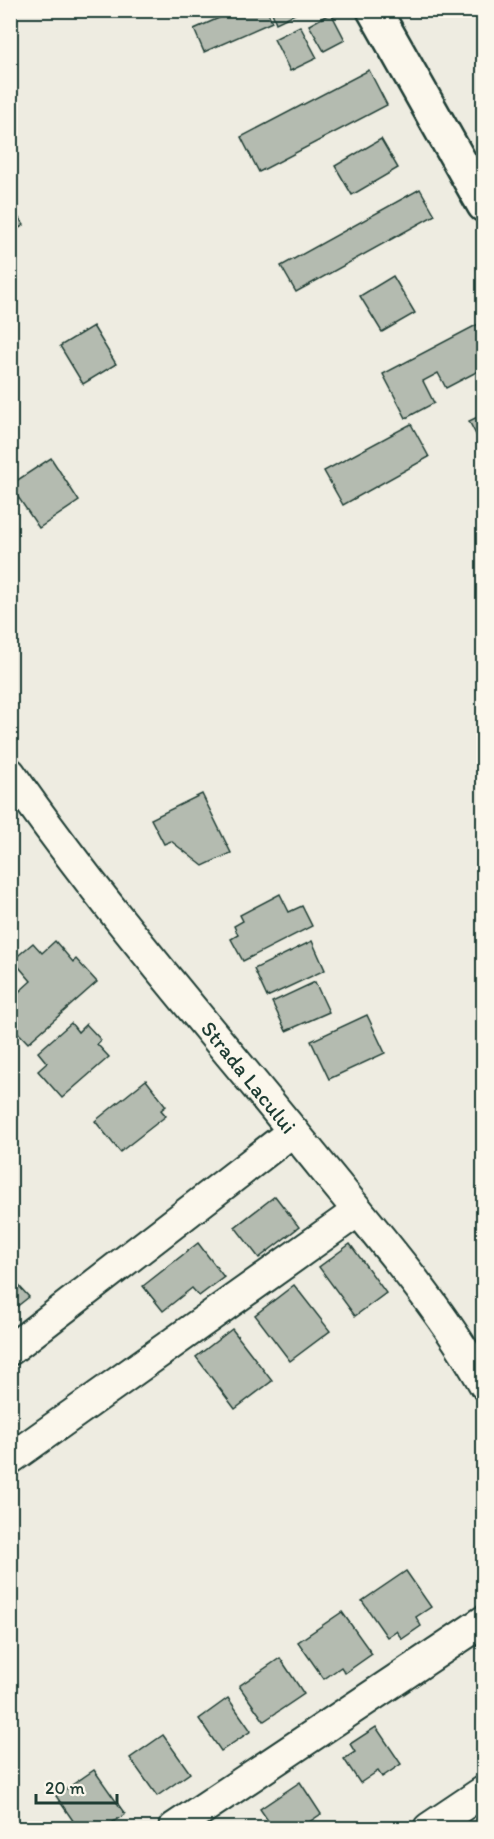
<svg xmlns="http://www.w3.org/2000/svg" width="494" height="1839" viewBox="0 0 494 1839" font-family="Itim,sans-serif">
  <rect width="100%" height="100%" fill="#eeece1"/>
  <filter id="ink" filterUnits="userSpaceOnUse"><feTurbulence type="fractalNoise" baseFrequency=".0167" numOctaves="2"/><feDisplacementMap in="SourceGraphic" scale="12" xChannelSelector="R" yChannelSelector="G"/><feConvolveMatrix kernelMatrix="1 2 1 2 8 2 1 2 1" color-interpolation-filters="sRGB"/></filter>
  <g filter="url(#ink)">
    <g fill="#b4bbb0" stroke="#1f3d34" stroke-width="1.5">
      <path d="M237,10H267L272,22L204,52L194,29Z"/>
      <path d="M271,10H303L276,23Z"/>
      <path d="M331,13L345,40L324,51L309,25Z"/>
      <path d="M300,26L317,58L290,71L274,39Z"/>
      <path d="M369,70L387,105L259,172L241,137Z"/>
      <path d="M381,139L398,168L352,195L335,166Z"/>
      <path d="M420,189L435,215L296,292L281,266Z"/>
      <path d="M10,206L24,225L10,234Z"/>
      <path d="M393,276L415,313L382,332L360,296Z"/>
      <path d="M484,321V368L446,388L438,373L423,381L434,403L406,418L383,374Z"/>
      <path d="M93,326L116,364L83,384L60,346Z"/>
      <path d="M484,414V448H483L469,421Z"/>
      <path d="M411,424L429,457L343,505L324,471Z"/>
      <path d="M51,458L79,501L39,528L10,485Z"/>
      <path d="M202,794L231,853L203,866L171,841L164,844L151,819Z"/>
      <path d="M280,894L289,912L302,906L312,926L243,961L231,939L238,935L234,926L243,921L240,915Z"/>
      <path d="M55,941L73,962L76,959L97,982L28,1043L10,1024V1000L31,981L13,960L33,943L42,953Z"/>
      <path d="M312,941L325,970L267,997L254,969Z"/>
      <path d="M315,982L329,1012L286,1031L272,1002Z"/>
      <path d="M367,1015L385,1053L329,1079L311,1041Z"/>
      <path d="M71,1023L78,1032L86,1024L101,1040L97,1044L109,1057L62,1098L38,1071L47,1063L38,1052Z"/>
      <path d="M146,1080L166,1106L161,1110L166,1116L120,1152L95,1121Z"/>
      <path d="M275,1196L299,1227L259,1258L235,1227Z"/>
      <path d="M198,1243L224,1277L199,1296L192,1288L163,1311L143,1286Z"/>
      <path d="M350,1244L386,1293L355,1316L319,1267Z"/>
      <path d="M10,1276L29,1297L10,1312Z"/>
      <path d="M294,1285L330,1331L290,1361L255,1315Z"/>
      <path d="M232,1329L272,1381L235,1409L196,1357Z"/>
      <path d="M406,1571L431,1607L416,1617L421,1626L402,1639L396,1631L387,1637L362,1601Z"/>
      <path d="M342,1612L372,1654L345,1673L341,1667L324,1679L298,1642Z"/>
      <path d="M280,1658L304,1694L264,1721L239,1686Z"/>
      <path d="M228,1698L251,1731L221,1751L199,1719Z"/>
      <path d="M376,1727L401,1764L382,1777L378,1771L360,1783L344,1759L355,1752L350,1744Z"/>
      <path d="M163,1735L190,1773L157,1796L130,1758Z"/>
      <path d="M94,1770L125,1814L104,1828H78L56,1796Z"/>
      <path d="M300,1782L321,1814L300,1828H273L260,1809Z"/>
    </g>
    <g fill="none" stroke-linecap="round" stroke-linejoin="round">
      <defs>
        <g id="minor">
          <path d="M10,773C106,911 218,1038 324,1169C379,1237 440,1306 484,1384"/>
          <path d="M10,1350L293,1131"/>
          <path d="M10,1459L358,1211"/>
          <path d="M174,1828L484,1621"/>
          <path d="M429,1828L484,1791"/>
        </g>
        <path id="major" d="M374,10L484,205"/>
      </defs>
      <use href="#minor" stroke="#1f3d34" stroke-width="34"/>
      <use href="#major" stroke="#1f3d34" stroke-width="38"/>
      <use href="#minor" stroke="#fbf7ec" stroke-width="30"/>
      <use href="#major" stroke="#fbf7ec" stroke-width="33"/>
    </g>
  </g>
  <g text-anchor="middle" stroke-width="4.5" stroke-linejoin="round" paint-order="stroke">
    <g font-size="22" fill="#1f3d34" stroke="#fbf7ec">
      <text transform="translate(249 1077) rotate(51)" y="8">Strada Lacului</text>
    </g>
  </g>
  <rect width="494" height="1839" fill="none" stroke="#fbf7ec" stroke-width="36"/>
  <rect x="18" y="18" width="458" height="1803" fill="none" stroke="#1f3d34" stroke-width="2" filter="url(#ink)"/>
  <path d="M36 1794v9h81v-9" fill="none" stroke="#1f3d34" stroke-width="3"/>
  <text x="45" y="1794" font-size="18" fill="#1f3d34" stroke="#fbf7ec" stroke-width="4.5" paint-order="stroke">20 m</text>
</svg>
